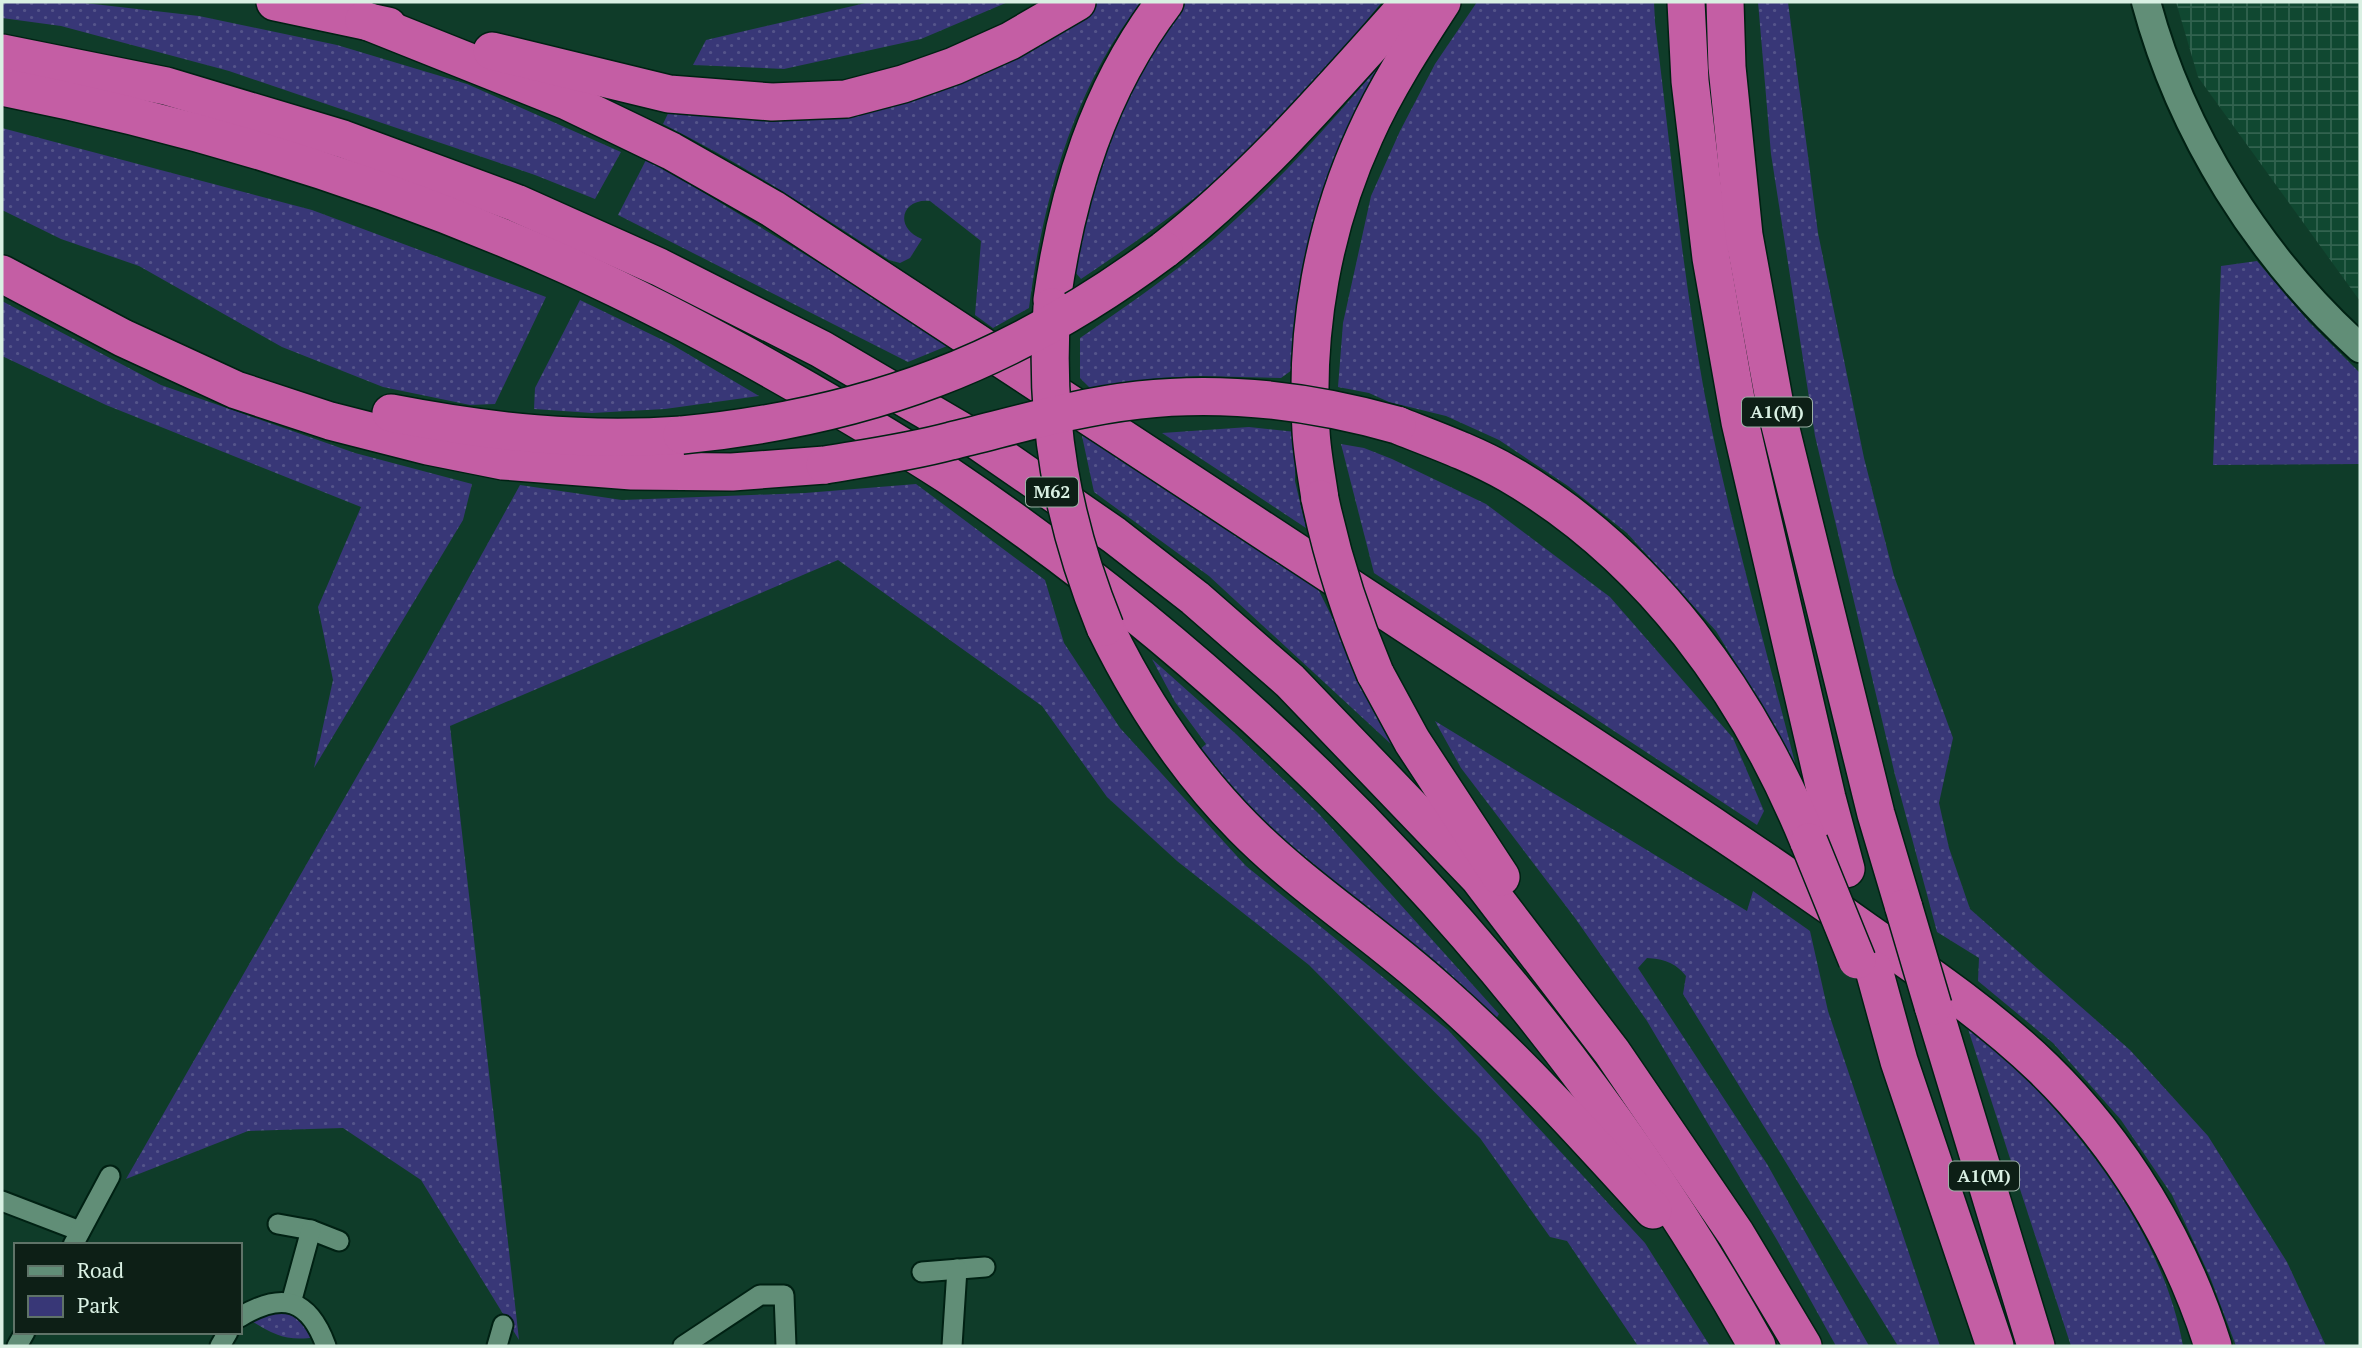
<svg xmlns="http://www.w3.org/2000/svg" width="2362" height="1348" viewBox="0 0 2362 1348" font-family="'PT Serif',serif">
  <defs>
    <pattern id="industrial-grid" width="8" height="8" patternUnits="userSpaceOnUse" patternTransform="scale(1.75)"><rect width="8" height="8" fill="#104831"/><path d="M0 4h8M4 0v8" fill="none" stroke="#32634f"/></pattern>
    <pattern id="green-dots" width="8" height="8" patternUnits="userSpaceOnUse" patternTransform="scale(1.75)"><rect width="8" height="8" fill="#383777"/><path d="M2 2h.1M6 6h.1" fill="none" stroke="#54548a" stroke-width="1.8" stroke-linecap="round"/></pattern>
  </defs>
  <rect width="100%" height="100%" fill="#0f3c29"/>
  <path fill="url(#industrial-grid)" d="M2176,2H2360V301L2198,77Z"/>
  <g fill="url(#green-dots)">
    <path d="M2,2H76L199,16L337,45L467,84L621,152L595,199L535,175L229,71L61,26L2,18Z"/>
    <path d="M870,2H1008L921,39L784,69L693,65L706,40Z"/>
    <path d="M1093,2H1141C1073,89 1043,200 1029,308L993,328L975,315L981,241L930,201C902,198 893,227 922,239L910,258L900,263L889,260C814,211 743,164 663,124L673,103L765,110Z"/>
    <path d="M1184,2H1382C1339,53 1297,108 1247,154C1195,201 1139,240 1081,279L1075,272C1078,254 1079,236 1083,219C1103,142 1137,65 1184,2Z"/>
    <path d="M1477,2H1654L1655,22C1670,145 1682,269 1704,391C1728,516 1764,640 1795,763L1790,769L1760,703L1716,631L1627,533L1568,486L1499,440L1446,416L1389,402L1369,393L1338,387L1343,323L1371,196L1400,131L1435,64Z"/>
    <path d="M1758,2H1788L1818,233L1864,458L1894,576L1953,738L1939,803L1949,848L1970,909L2130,1050L2208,1136L2287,1262L2326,1346H2236L2210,1277L2172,1195L2121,1120L2053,1043L1978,981L1979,958L1937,932L1895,775L1815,436L1771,154Z"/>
    <path d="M1404,37L1292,370L1281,378L1200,376L1158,378L1091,389L1080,378V338C1134,301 1189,263 1237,218C1298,162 1350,100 1404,37Z"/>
    <path d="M2,128L312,210L546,297L495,404L470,405L383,387L282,347L139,266L61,239L2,210Z"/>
    <path d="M647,158L952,344L908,362L618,215Z"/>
    <path d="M2257,261L2309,322L2360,373V464L2213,465L2221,266Z"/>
    <path d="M580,300L671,344L759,396L665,409L592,413L534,409L535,388Z"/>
    <path d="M2,301L161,385L355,453L472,484L463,520L314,768L333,680L318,607L361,507L106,405L2,356Z"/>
    <path d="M1249,427L1296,432L1295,481L1306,528L1162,433Z"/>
    <path d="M1082,436L1094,437L1318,589L1357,667L1393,732L1392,745L1209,576L1094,492Z"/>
    <path d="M1341,444L1364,448L1392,459L1486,504L1610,597L1733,738L1764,811L1757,825L1374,573Z"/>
    <path d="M916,484L1045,580L1064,643L1120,728L1246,866L1448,1030L1645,1243L1710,1346H1638L1567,1241L1550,1237L1480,1138L1309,965L1177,861L1107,797L1042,706L838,560L450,726L519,1340L421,1180L343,1128L248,1131L126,1179L419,668L520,485L622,500L805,493Z"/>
    <path d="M1152,659L1236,734L1319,814L1499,1014L1494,1022C1392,935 1288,851 1197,752L1206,744L1175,702Z"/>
    <path d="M1435,721L1747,911L1753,891L1810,931L1828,1011L1940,1346H1898L1683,994L1686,976C1675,962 1663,959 1647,958L1638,968L1767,1164L1869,1346H1836L1777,1240L1647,1021L1575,918L1461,768Z"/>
    <path d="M1968,1029C1986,1044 2005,1058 2021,1074C2094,1146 2165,1244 2183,1346H2071Z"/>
    <path d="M272,1310C296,1312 303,1316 316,1337C288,1342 273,1335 250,1320Z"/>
  </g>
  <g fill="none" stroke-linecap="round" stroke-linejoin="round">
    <defs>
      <g id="minor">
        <path d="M2,1201L80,1231"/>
        <path d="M278,1224L311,1230L339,1241"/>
        <path d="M73,1245L110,1176"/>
        <path d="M922,1272L985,1267"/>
        <path d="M291,1303L311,1230"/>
        <path d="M240,1317C283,1291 309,1299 326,1346"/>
        <path d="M17,1346L25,1332"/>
        <path d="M220,1346L228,1332"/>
        <path d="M497,1346L503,1325"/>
        <path d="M683,1346L760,1295H784L786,1346"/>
        <path d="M952,1346L957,1269"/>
      </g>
      <path id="secondary" d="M2146,2C2181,133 2259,257 2360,348"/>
      <g id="motorway">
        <path d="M275,2L388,26"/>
        <path d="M1686,2L1690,81L1711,258L1740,422L1827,798L1846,869"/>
        <path d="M1725,2L1727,67L1744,235L1775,405L1876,814L1904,908"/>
        <path d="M364,20L567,101L671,151L773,209C1039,384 1306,558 1572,733C1671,798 1770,863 1867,932C1929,975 1990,1017 2044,1069C2122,1145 2180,1242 2213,1346"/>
        <path d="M492,51L669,94L772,102L846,99L903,84L954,66L1010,41L1077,2"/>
        <path d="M2,53L166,86L343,139L516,203L659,267L821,349L975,439L1114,535L1195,598L1290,681L1479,878L1612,1052L1736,1234L1803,1346"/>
        <path d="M2,87C189,124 372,180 546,256C615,286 681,320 747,356C815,394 883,433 949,476C1279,699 1562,998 1757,1346"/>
        <path d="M1164,250C1256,178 1332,89 1410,2"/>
        <path d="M2,274L123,338L236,390L330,421L428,446L503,461L632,471L732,472L825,465"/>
        <path d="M1052,300C1067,192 1099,89 1165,2"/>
        <path d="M391,413C489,432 582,442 682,435"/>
        <path d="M1397,425C1435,440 1474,454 1509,474C1650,556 1748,693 1809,842"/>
        <path d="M1320,499C1317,477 1312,453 1311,431C1305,330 1323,227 1365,135C1386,88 1414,45 1442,2"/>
        <path d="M1105,627C1141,701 1185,768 1243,827C1302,887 1375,933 1438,990C1515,1058 1584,1134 1653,1210"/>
        <path d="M1375,673L1412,741L1501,877"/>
        <path d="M1874,970L1899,1061L1995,1346"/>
        <path d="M1933,1006L2036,1346"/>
      </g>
    </defs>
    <use href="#minor" stroke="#002113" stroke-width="23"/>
    <use href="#secondary" stroke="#002113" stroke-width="32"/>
    <use href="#motorway" stroke="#002113" stroke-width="40"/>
    <use href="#minor" stroke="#618e77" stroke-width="19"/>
    <use href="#secondary" stroke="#618e77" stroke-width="28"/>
    <use href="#motorway" stroke="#c45ea4" stroke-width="37"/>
    <defs>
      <g id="motorway-bridge">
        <path d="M1052,307C1044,421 1062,521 1105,627"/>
        <path d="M682,435C868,417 1014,362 1164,250"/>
        <path d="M825,465C867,458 910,452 951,441C1013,426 1075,407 1139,400C1227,390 1312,401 1397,425"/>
        <path d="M1320,499C1333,560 1351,616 1375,673"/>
        <path d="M1809,842L1857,960"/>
        <path d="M1904,908L1933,1006"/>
      </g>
    </defs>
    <use href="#motorway-bridge" stroke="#002113" stroke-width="40" stroke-linecap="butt"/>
    <use href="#motorway-bridge" stroke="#c45ea4" stroke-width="37"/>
  </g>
  <g text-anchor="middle" stroke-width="5" stroke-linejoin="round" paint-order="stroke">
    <g fill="#0d1f16" stroke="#9cb1a6" stroke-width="2">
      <rect x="1742" y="397.5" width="70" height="29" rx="5"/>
      <rect x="1026" y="477.5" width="52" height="29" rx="5"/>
      <rect x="1949" y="1161.5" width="70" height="29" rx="5"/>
    </g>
    <g font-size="18" font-weight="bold" fill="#d9f0e3">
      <text x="1777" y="418">A1(M)</text>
      <text x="1052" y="498">M62</text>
      <text x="1984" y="1182">A1(M)</text>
    </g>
  </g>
  <rect width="2362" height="1348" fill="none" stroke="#d9f0e3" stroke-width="7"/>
  <rect x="14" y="1243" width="228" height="91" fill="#0d1f16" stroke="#5f7368" stroke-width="2"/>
  <rect x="28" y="1266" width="35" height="10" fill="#618e77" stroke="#5f7368" stroke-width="2"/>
  <text x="77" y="1278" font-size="21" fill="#d9f0e3">Road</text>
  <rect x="28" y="1296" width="35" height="21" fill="#383777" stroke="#5f7368" stroke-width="2"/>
  <text x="77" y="1313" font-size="21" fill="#d9f0e3">Park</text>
</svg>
